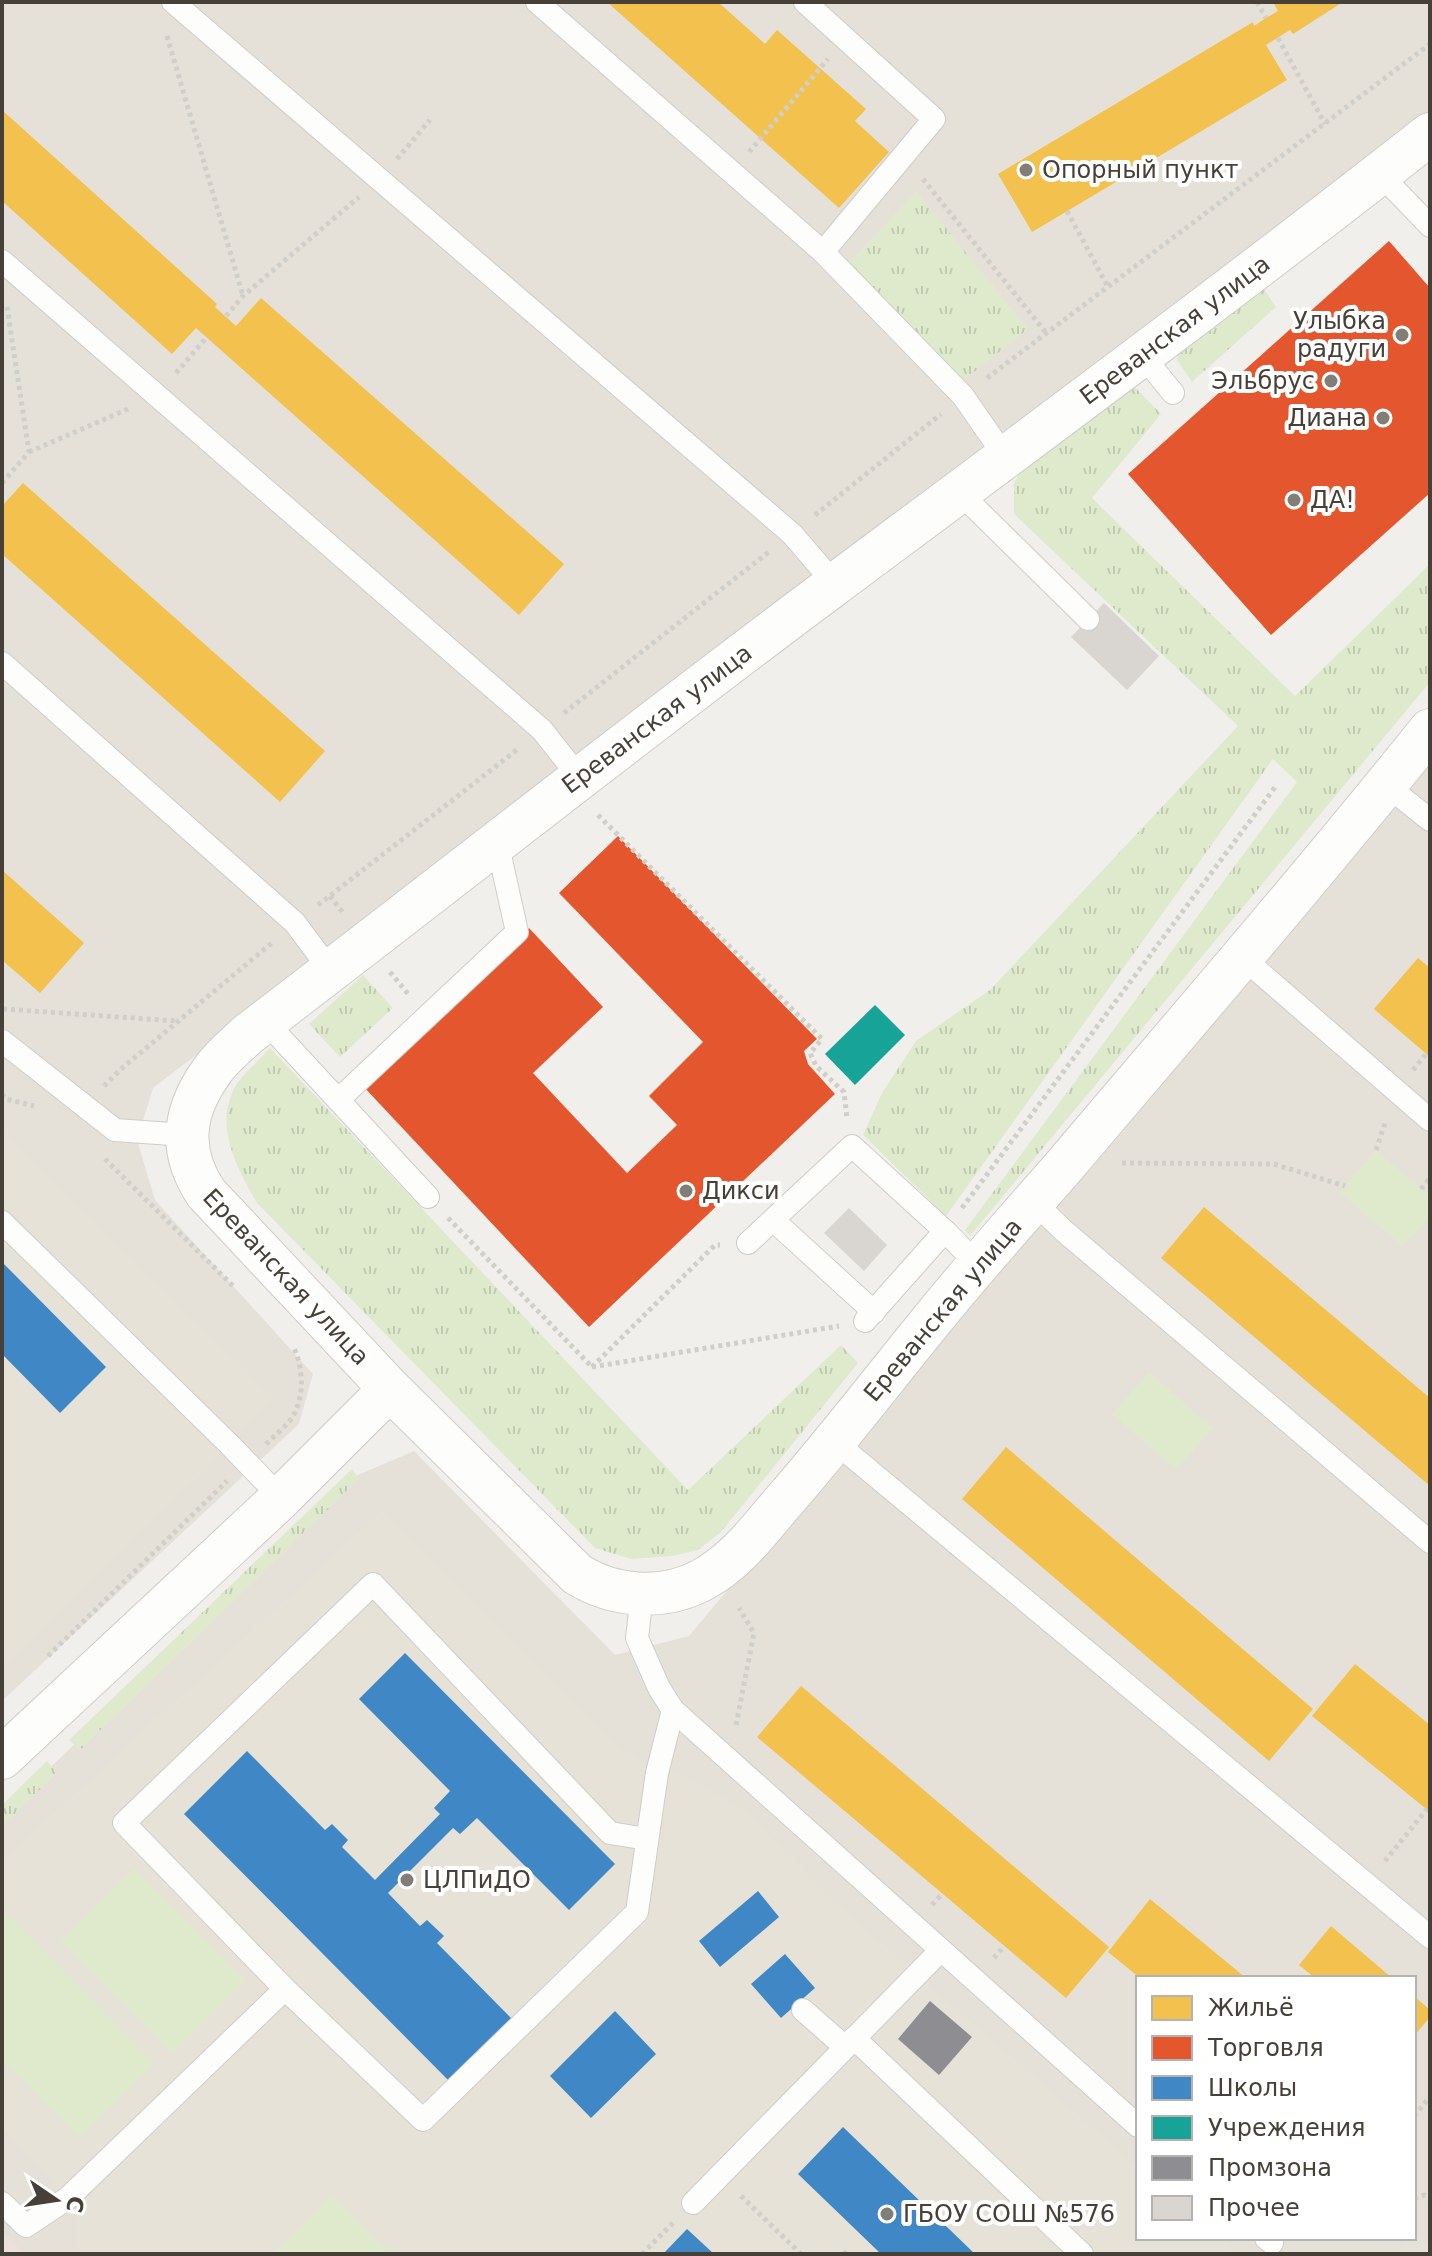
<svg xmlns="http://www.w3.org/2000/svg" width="1432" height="2256" viewBox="0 0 1432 2256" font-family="'DejaVu Sans',sans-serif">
  <defs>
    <pattern id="grass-tufts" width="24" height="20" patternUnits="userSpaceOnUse" patternTransform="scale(2)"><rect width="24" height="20" fill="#dfeacd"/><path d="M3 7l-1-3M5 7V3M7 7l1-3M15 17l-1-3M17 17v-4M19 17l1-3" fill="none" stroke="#c1cab1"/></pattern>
  </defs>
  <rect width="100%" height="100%" fill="#f1efeb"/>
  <g fill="#e5e1d9" fill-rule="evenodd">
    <path d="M2,2H1430V111L153,1088L137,1140L155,1200L313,1374L299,1424L2,1701Z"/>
    <path d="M1430,751V2254H2V1814L351,1478L414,1451L615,1655L689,1636ZM1138,1978H1414V2238H1138Z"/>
  </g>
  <g fill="#e7e2d7">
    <path d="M2,1129L274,1399L230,1445L2,1670Z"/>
    <path d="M382,1511L612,1741L662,1777L665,1764L743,1809L831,1899L1138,2168V2238H1218L1237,2254H79L77,2206L2,2127V1861Z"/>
    <path d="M1416,2234L1430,2246V2254H1398Z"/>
  </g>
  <path fill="#ebe0dc" d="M2,2230L24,2254H2Z"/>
  <g fill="url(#grass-tufts)">
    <path d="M916,191L1028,329L964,380L848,264Z"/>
    <path d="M1262,286L1276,307L1192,382L1177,360L1181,332Z"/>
    <path d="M1131,383L1161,414L1092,498L1295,696L1430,564V682L970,1236L965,1230L1297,782L1273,759L946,1216L863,1135L882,1093L916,1041L990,990L1238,726L1014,514V484L1026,458Z"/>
    <path d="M363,975L393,1008L340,1057L309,1024Z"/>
    <path d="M270,1048L688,1490L841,1345L858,1363L721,1532L698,1550L672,1556L631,1559L595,1548L257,1203C238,1170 215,1129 233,1091C239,1076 259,1061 270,1048Z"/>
    <path d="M352,1469L359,1479L80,1750L69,1740Z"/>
    <path d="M47,1761L57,1773L2,1826V1805Z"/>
  </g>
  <g fill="#dfeacd">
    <path d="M1376,1150L1430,1196V1217L1403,1247L1339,1192Z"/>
    <path d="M1149,1372L1213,1428L1176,1470L1112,1414Z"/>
    <path d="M135,1868L246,1981L173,2054L61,1941Z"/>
    <path d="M2,1909L155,2063L80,2139L2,2060Z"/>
    <path d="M331,2195L390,2254H272Z"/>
  </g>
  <g fill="#f2c14e">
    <path d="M607,2H718L765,44L777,30L866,109L855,121L889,152L839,208Z"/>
    <path d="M1273,2H1343L1293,34L1290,30L1266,45L1287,80L1032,232L998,174L1253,22L1254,26L1266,18L1278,11Z"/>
    <path d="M2,110L217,304L215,307L236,326L261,298L564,564L519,615L196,328L172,354L2,201Z"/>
    <path d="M23,483L325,751L280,802L2,554V506Z"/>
    <path d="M2,870L84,943L40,993L2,960Z"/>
    <path d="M1418,958L1430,968V1057L1374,1009Z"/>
    <path d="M1204,1207L1430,1398V1486L1161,1258Z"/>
    <path d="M1006,1447L1313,1709L1269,1761L962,1499Z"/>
    <path d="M1355,1664L1430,1725V1812L1312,1716Z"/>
    <path d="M801,1686L1109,1947L1066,1998L757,1737Z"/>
    <path d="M1150,1899L1246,1978H1140L1108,1952Z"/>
    <path d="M1331,1926L1392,1978H1315L1299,1965Z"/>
    <path d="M1414,1996L1430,2010V2017L1414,2036Z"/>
  </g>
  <g fill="#e4572e">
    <path d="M1389,241L1430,288V493L1271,635L1128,474Z"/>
    <path d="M618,836L817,1039L804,1051L808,1064L835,1094L589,1327L362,1085L529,928L603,1007L533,1073L627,1173L677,1125L649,1096L703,1042L559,893Z"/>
  </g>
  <g fill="#3f88c5">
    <path d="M2,1262L106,1367L60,1413L2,1354Z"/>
    <path d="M405,1653L615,1864L569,1910L477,1818L460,1834L453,1828L388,1893L420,1926L427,1920L444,1936L437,1943L515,2022L453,2085L184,1814L247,1751L325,1830L332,1824L348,1840L342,1847L375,1880L440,1814L434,1808L450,1791L359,1699Z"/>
    <path d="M758,1891L779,1917L720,1967L699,1941Z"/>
    <path d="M785,1954L815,1988L781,2018L751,1984Z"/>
    <path d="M615,2011L656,2054L591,2118L550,2076Z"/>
    <path d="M843,2127L975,2254H881L798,2174Z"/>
    <path d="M687,2229L714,2254H663Z"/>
  </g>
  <path fill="#17a398" d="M875,1005L905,1035L855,1085L825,1054Z"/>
  <path fill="#8d8d92" d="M930,2001L972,2037L939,2075L898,2039Z"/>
  <g fill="#d9d6d2">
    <path d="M1104,603L1159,656L1127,690L1071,637Z"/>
    <path d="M849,1208L887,1245L864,1271L824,1233Z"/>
  </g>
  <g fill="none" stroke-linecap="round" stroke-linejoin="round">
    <defs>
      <g id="service">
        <path d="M173,2L792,534L835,584"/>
        <path d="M537,2L823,252L963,396L1006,458"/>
        <path d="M805,2L934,119L823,252"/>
        <path d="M1380,174L1430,226"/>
        <path d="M2,261L542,730L579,777"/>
        <path d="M1142,355L1173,393"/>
        <path d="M960,493L1088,619"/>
        <path d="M2,663L295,923L330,970"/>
        <path d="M1386,785L1430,820"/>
        <path d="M1242,957L1430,1120"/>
        <path d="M265,1021L428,1197"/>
        <path d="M2,1041L115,1130L186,1135"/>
        <path d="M338,1100L517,932L497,842"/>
        <path d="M1033,1201L1064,1231L1430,1542"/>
        <path d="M773,1220L874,1312"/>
        <path d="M2,1222L230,1445L281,1498"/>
        <path d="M748,1243L852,1146L945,1231L978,1265"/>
        <path d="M865,1321L945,1231"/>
        <path d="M835,1442L1430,1937"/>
        <path d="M642,1594L637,1638L659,1688L673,1710L1138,2126"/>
        <path d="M285,1989L124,1823L373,1584L610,1833L647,1839"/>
        <path d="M803,2010L845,2047"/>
        <path d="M854,2038L1082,2254"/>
        <path d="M2,2203L26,2226L68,2198L285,1989L423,2120L637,1912L657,1773L673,1710"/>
        <path d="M693,2203L941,1950"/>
        <path d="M1266,2238L1272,2243"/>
      </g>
      <g id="minor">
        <path d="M1430,134C1234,288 1034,436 834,585C636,732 443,886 247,1035C236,1046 221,1057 212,1071C183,1111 178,1151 206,1193L390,1389L577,1574C613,1597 663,1601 702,1580C736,1562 759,1530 783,1502C833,1445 879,1385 927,1326C971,1271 1019,1218 1066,1164C1188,1020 1312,877 1430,730"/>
        <path d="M2,1758L281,1498L390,1389"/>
      </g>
    </defs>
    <use href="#service" stroke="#cfcdc9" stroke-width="24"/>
    <use href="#minor" stroke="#cfcdc9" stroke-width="44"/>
    <g stroke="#d1cfca" stroke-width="5" stroke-dasharray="4 4" stroke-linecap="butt">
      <path d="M1257,2L1266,18"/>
      <path d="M167,36L243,296"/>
      <path d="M1278,38L1325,124"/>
      <path d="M749,152L828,59"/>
      <path d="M397,159L430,120"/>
      <path d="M923,179L1047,334"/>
      <path d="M1067,211L1108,287"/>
      <path d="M226,316L243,296L359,197"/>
      <path d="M176,373L207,337"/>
      <path d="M987,378L1430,44"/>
      <path d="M29,452L128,409"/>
      <path d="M2,483L29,452L7,307"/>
      <path d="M815,515L941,414"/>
      <path d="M564,713L770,551"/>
      <path d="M598,815L822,1039L810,1053L816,1066L844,1092L847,1118"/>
      <path d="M330,896L344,914"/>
      <path d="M318,905L518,749"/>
      <path d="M390,972L409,995"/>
      <path d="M3,1009L177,1021"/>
      <path d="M1413,1070L1426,1054"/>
      <path d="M104,1086L121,1069L273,942"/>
      <path d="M2,1094L6,1099L34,1106"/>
      <path d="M1376,1150L1386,1120"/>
      <path d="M105,1159L234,1287"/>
      <path d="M1122,1163L1274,1164L1345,1186"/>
      <path d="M1421,1189L1430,1178"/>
      <path d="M962,1208L1276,786"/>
      <path d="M448,1218L592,1367"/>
      <path d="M592,1367L839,1326"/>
      <path d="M592,1367L715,1245H720"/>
      <path d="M266,1444C274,1436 287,1426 293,1416C305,1395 303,1369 294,1348"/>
      <path d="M48,1656L227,1481"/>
      <path d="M736,1725L754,1633L739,1608"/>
      <path d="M1385,1861L1427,1809"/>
      <path d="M932,1905L942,1894"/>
      <path d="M994,1958L1004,1946"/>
      <path d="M1414,2116L1430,2097"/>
      <path d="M741,2196L801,2254"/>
      <path d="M1414,2198L1425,2195L1430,2198"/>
      <path d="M642,2254L673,2223"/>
      <path d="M844,2254L848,2250"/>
    </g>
    <use href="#service" stroke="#fdfdfc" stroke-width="22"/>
    <use href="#minor" stroke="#fdfdfc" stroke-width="42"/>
  </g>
  <g fill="#827d77" stroke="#fff" stroke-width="3">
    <circle cx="1026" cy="170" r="8"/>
    <circle cx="1402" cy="335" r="8"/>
    <circle cx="1331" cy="381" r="8"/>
    <circle cx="1383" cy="418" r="8"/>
    <circle cx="1294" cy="500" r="8"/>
    <circle cx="686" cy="1191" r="8"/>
    <circle cx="407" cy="1880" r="8"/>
    <circle cx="887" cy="2214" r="8"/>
  </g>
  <g text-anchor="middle" stroke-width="8" stroke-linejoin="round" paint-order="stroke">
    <g font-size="24" fill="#474038" stroke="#fff" text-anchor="start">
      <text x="1042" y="178">Опорный пункт</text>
      <text x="1386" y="329" text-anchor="end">Улыбка<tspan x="1386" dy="28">радуги</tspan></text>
      <text x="1315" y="389" text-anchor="end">Эльбрус</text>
      <text x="1367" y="426" text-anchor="end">Диана</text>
      <text x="1310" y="508">ДА!</text>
      <text x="702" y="1199">Дикси</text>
      <text x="423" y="1888">ЦЛПиДО</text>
      <text x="903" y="2222">ГБОУ СОШ №576</text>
    </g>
    <g font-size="24" fill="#474038" stroke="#fff">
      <text transform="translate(1175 330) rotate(-37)" y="8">Ереванская улица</text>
      <text transform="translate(657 719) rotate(-37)" y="8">Ереванская улица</text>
      <text transform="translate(286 1277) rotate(47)" y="8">Ереванская улица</text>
      <text transform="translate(943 1310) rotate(-50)" y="8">Ереванская улица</text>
    </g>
  </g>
  <rect width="1432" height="2256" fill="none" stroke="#474038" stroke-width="8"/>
  <rect x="1136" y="1976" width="280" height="264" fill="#ffffff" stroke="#b5b3af" stroke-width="2"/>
  <rect x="1152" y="1996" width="40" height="24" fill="#f2c14e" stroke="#b5b3af" stroke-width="2"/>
  <text x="1208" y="2016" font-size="24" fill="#474038">Жильё</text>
  <rect x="1152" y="2036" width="40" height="24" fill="#e4572e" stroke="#b5b3af" stroke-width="2"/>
  <text x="1208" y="2056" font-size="24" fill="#474038">Торговля</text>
  <rect x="1152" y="2076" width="40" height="24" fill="#3f88c5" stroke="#b5b3af" stroke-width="2"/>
  <text x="1208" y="2096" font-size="24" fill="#474038">Школы</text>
  <rect x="1152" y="2116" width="40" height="24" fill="#17a398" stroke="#b5b3af" stroke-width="2"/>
  <text x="1208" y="2136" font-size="24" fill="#474038">Учреждения</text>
  <rect x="1152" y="2156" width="40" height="24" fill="#8d8d92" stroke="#b5b3af" stroke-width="2"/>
  <text x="1208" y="2176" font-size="24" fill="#474038">Промзона</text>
  <rect x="1152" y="2196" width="40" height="24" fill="#d9d6d2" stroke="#b5b3af" stroke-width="2"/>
  <text x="1208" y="2216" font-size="24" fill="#474038">Прочее</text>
  <g transform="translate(56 2200) rotate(103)" stroke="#ffffff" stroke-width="6" paint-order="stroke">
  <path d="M0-6L14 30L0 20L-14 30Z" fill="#474038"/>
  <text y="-12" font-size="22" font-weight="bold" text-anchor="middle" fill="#474038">С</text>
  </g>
</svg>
